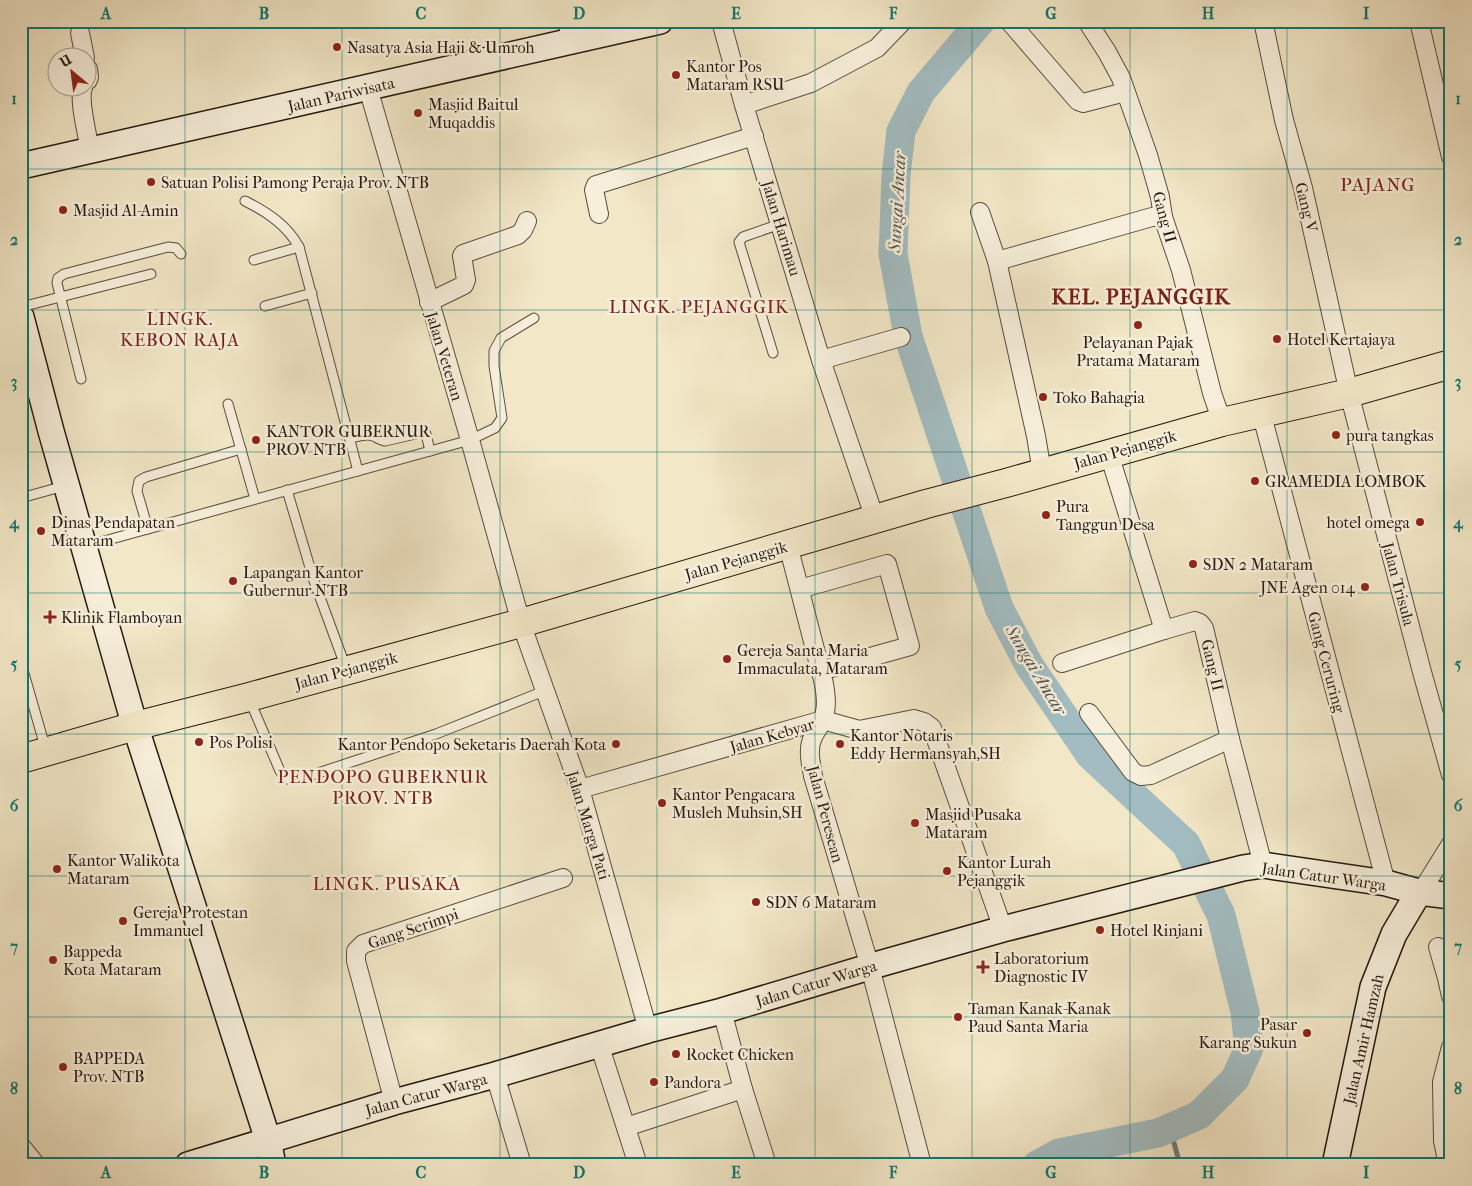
<svg xmlns="http://www.w3.org/2000/svg" width="1472" height="1186" viewBox="0 0 1472 1186" font-family="'IM FELL French Canon',serif">
  <rect width="100%" height="100%" fill="#f2e7c7"/>
  <filter id="stains"><feTurbulence type="fractalNoise" baseFrequency=".004" numOctaves="4"/><feColorMatrix values="0 0 0 0 .2 0 0 0 0 .09 0 0 0 0 .02 0 0 0 .5 -.17"/></filter>
  <radialGradient id="worn" r=".72"><stop offset=".6" stop-color="#630" stop-opacity="0"/><stop offset="1" stop-color="#630" stop-opacity=".3"/></radialGradient>
  <g fill="none" stroke-linecap="round" stroke-linejoin="round">
    <path stroke="#707b7a" stroke-width="5" d="M1170,1128L1180,1165"/>
    <path stroke="#a2bcc1" stroke-width="29" d="M981,21L921,92L901,131L896,175L893,254L908,336L999,608L1029,665L1090,755L1186,844L1221,915L1245,1012L1249,1048L1235,1079L1199,1115L1158,1133L1059,1153L1037,1165"/>
    <defs>
      <g id="lane">
        <path d="M245,201C267,212 287,225 299,247L358,471"/>
        <path d="M254,260L299,247"/>
        <path d="M265,306L312,293"/>
        <path d="M21,307L151,274"/>
        <path d="M773,353L739,242L743,237L780,224"/>
        <path d="M81,379L57,283L58,278L64,274L168,247L176,248L181,254"/>
        <path d="M228,404L255,499"/>
        <path d="M350,438C357,437 366,433 373,436C378,438 379,440 385,441L424,432L426,434L430,451"/>
        <path d="M287,490L314,581L346,668"/>
        <path d="M21,498L64,486"/>
        <path d="M148,529L137,491L139,481L146,477L241,449"/>
        <path d="M86,546L470,440L495,428L502,418L494,366V351L501,338L534,318"/>
        <path d="M21,663L46,750"/>
        <path d="M250,701L280,771L287,779H300L436,734L544,691"/>
        <path d="M21,1139L42,1165"/>
      </g>
      <g id="street">
        <path d="M567,21L572,41"/>
        <path d="M721,21L744,105L821,360L875,519"/>
        <path d="M1009,21L1078,101L1083,103L1125,92"/>
        <path d="M1087,21L1107,52L1121,78L1148,155L1160,197L1163,217L1181,270L1212,393L1222,422"/>
        <path d="M1263,21L1284,120L1303,188L1349,393L1422,672L1451,775"/>
        <path d="M1419,21L1451,157"/>
        <path d="M80,33L85,58"/>
        <path d="M88,69L89,77L88,80"/>
        <path d="M83,88C78,100 88,136 90,151"/>
        <path d="M368,88L470,440L521,623L580,789L648,1030"/>
        <path d="M744,105L811,83L877,48L903,21"/>
        <path d="M980,212L997,261L1036,436L1042,472"/>
        <path d="M599,214L594,190L596,185L754,136"/>
        <path d="M997,261L1152,217H1163"/>
        <path d="M429,302L464,285L466,280L462,256L463,254L518,235L523,230L527,221"/>
        <path d="M821,360L901,337"/>
        <path d="M1261,412L1386,883"/>
        <path d="M1109,454L1164,630L1195,621L1200,623L1204,628L1230,739L1263,865"/>
        <path d="M788,545L824,684C826,696 828,711 821,723C819,728 815,732 813,737C807,749 811,764 813,776L870,967L922,1165"/>
        <path d="M800,589L887,564L910,646L820,671"/>
        <path d="M1062,663L1164,630"/>
        <path d="M1089,713L1133,772L1141,776L1151,775L1230,739"/>
        <path d="M580,789L823,720L859,730L914,719L924,722L932,728L1003,929"/>
        <path d="M1419,892L1426,884L1451,844"/>
        <path d="M1438,947L1447,978L1451,996"/>
        <path d="M722,1011L743,1089L767,1165"/>
        <path d="M599,1044L638,1165"/>
        <path d="M495,1075L522,1165"/>
        <path d="M394,1102L356,961V951L363,944L563,878"/>
        <path d="M626,1127L743,1089"/>
        <path d="M1448,1165L1443,1141L1442,1082L1451,1047"/>
      </g>
      <g id="secondary">
        <path d="M21,166L660,21"/>
        <path d="M21,317L51,431L132,716L268,1140L273,1165"/>
        <path d="M188,1165L394,1102L495,1075L648,1030L722,1011L879,964L1003,929L1243,868L1263,865L1386,883L1419,892L1451,896"/>
        <path d="M1335,1165L1373,987L1394,934L1419,892"/>
      </g>
      <path id="primary" d="M21,759L135,726L249,697L521,623L926,504L1006,483L1222,422L1349,393L1451,364"/>
    </defs>
    <use href="#lane" stroke="#594c3e" stroke-width="11"/>
    <use href="#street" stroke="#594c3e" stroke-width="20"/>
    <use href="#secondary" stroke="#261910" stroke-width="28"/>
    <use href="#primary" stroke="#261910" stroke-width="30"/>
    <use href="#lane" stroke="#f7efdb" stroke-width="9"/>
    <use href="#street" stroke="#f7efdb" stroke-width="18"/>
    <use href="#secondary" stroke="#f7efdb" stroke-width="25"/>
    <use href="#primary" stroke="#f2e7c7" stroke-width="28"/>
  </g>
  <path fill="none" stroke="#0f766e" stroke-width="1" stroke-opacity="0.55" d="M185,21V1165M342,21V1165M500,21V1165M657,21V1165M815,21V1165M972,21V1165M1130,21V1165M1287,21V1165M21,169H1451M21,310H1451M21,452H1451M21,593H1451M21,734H1451M21,876H1451M21,1017H1451"/>
  <g fill="#8f2418" stroke="#f7efdb" stroke-width="2">
    <circle cx="337" cy="47" r="5"/>
    <circle cx="676" cy="75" r="5"/>
    <circle cx="418" cy="113" r="5"/>
    <circle cx="151" cy="182" r="5"/>
    <circle cx="63" cy="210" r="5"/>
    <circle cx="1138" cy="325" r="5"/>
    <circle cx="1277" cy="339" r="5"/>
    <circle cx="1043" cy="397" r="5"/>
    <circle cx="1336" cy="435" r="5"/>
    <circle cx="256" cy="440" r="5"/>
    <circle cx="1255" cy="481" r="5"/>
    <circle cx="1046" cy="515" r="5"/>
    <circle cx="1420" cy="522" r="5"/>
    <circle cx="41" cy="531" r="5"/>
    <circle cx="1193" cy="564" r="5"/>
    <circle cx="233" cy="581" r="5"/>
    <circle cx="1365" cy="587" r="5"/>
    <path d="M47.5 609.5h5v5h5v5h-5v5h-5v-5h-5v-5h5z"/>
    <circle cx="727" cy="659" r="5"/>
    <circle cx="199" cy="742" r="5"/>
    <circle cx="616" cy="744" r="5"/>
    <circle cx="840" cy="744" r="5"/>
    <circle cx="662" cy="803" r="5"/>
    <circle cx="915" cy="823" r="5"/>
    <circle cx="57" cy="869" r="5"/>
    <circle cx="947" cy="871" r="5"/>
    <circle cx="756" cy="902" r="5"/>
    <circle cx="123" cy="921" r="5"/>
    <circle cx="1100" cy="930" r="5"/>
    <circle cx="53" cy="960" r="5"/>
    <path d="M980.5 959.5h5v5h5v5h-5v5h-5v-5h-5v-5h5z"/>
    <circle cx="958" cy="1017" r="5"/>
    <circle cx="1307" cy="1033" r="5"/>
    <circle cx="676" cy="1054" r="5"/>
    <circle cx="63" cy="1067" r="5"/>
    <circle cx="654" cy="1082" r="5"/>
  </g>
  <g text-anchor="middle" stroke-width="5" stroke-linejoin="round" paint-order="stroke">
    <g font-size="16" fill="#261910" stroke="#f7efdb" text-anchor="start">
      <text x="347" y="53">Nasatya Asia Haji &amp; Umroh</text>
      <text x="686" y="72">Kantor Pos<tspan x="686" dy="18">Mataram RSU</tspan></text>
      <text x="428" y="110">Masjid Baitul<tspan x="428" dy="18">Muqaddis</tspan></text>
      <text x="161" y="188">Satuan Polisi Pamong Peraja Prov. NTB</text>
      <text x="73" y="216">Masjid Al-Amin</text>
      <text x="1287" y="345">Hotel Kertajaya</text>
      <text x="1138" y="348" text-anchor="middle">Pelayanan Pajak<tspan x="1138" dy="18">Pratama Mataram</tspan></text>
      <text x="1053" y="403">Toko Bahagia</text>
      <text x="266" y="437">KANTOR GUBERNUR<tspan x="266" dy="18">PROV NTB</tspan></text>
      <text x="1346" y="441">pura tangkas</text>
      <text x="1265" y="487">GRAMEDIA LOMBOK</text>
      <text x="1056" y="512">Pura<tspan x="1056" dy="18">Tanggun Desa</tspan></text>
      <text x="51" y="528">Dinas Pendapatan<tspan x="51" dy="18">Mataram</tspan></text>
      <text x="1410" y="528" text-anchor="end">hotel omega</text>
      <text x="1203" y="570">SDN 2 Mataram</text>
      <text x="243" y="578">Lapangan Kantor<tspan x="243" dy="18">Gubernur NTB</tspan></text>
      <text x="1355" y="593" text-anchor="end">JNE Agen 014</text>
      <text x="61" y="623">Klinik Flamboyan</text>
      <text x="737" y="656">Gereja Santa Maria<tspan x="737" dy="18">Immaculata, Mataram</tspan></text>
      <text x="850" y="741">Kantor Notaris<tspan x="850" dy="18">Eddy Hermansyah,SH</tspan></text>
      <text x="209" y="748">Pos Polisi</text>
      <text x="606" y="750" text-anchor="end">Kantor Pendopo Seketaris Daerah Kota</text>
      <text x="672" y="800">Kantor Pengacara<tspan x="672" dy="18">Musleh Muhsin,SH</tspan></text>
      <text x="925" y="820">Masjid Pusaka<tspan x="925" dy="18">Mataram</tspan></text>
      <text x="67" y="866">Kantor Walikota<tspan x="67" dy="18">Mataram</tspan></text>
      <text x="957" y="868">Kantor Lurah<tspan x="957" dy="18">Pejanggik</tspan></text>
      <text x="766" y="908">SDN 6 Mataram</text>
      <text x="133" y="918">Gereja Protestan<tspan x="133" dy="18">Immanuel</tspan></text>
      <text x="1110" y="936">Hotel Rinjani</text>
      <text x="63" y="957">Bappeda<tspan x="63" dy="18">Kota Mataram</tspan></text>
      <text x="994" y="964">Laboratorium<tspan x="994" dy="18">Diagnostic IV</tspan></text>
      <text x="968" y="1014">Taman Kanak-Kanak<tspan x="968" dy="18">Paud Santa Maria</tspan></text>
      <text x="1297" y="1030" text-anchor="end">Pasar<tspan x="1297" dy="18">Karang Sukun</tspan></text>
      <text x="686" y="1060">Rocket Chicken</text>
      <text x="73" y="1064">BAPPEDA<tspan x="73" dy="18">Prov. NTB</tspan></text>
      <text x="664" y="1088">Pandora</text>
    </g>
    <g font-size="16" fill="#261910" stroke="#f7efdb">
      <text transform="translate(341 94) rotate(-13)" y="6">Jalan Pariwisata</text>
      <text transform="translate(1307 207) rotate(76)" y="6">Gang V</text>
      <text transform="translate(1165 217) rotate(75)" y="6">Gang II</text>
      <text transform="translate(782 228) rotate(73)" y="6">Jalan Harimau</text>
      <text transform="translate(445 356) rotate(73)" y="6">Jalan Veteran</text>
      <text transform="translate(1125 449) rotate(-16)" y="6">Jalan Pejanggik</text>
      <text transform="translate(736 560) rotate(-16)" y="6">Jalan Pejanggik</text>
      <text transform="translate(1399 584) rotate(75)" y="6">Jalan Trisula</text>
      <text transform="translate(1327 662) rotate(75)" y="6">Gang Ceruring</text>
      <text transform="translate(1213 665) rotate(77)" y="6">Gang II</text>
      <text transform="translate(346 670) rotate(-15)" y="6">Jalan Pejanggik</text>
      <text transform="translate(772 735) rotate(-16)" y="6">Jalan Kebyar</text>
      <text transform="translate(826 814) rotate(75)" y="6">Jalan Peresean</text>
      <text transform="translate(589 825) rotate(73)" y="6">Jalan Marga Pati</text>
      <text transform="translate(1324 876) rotate(8)" y="6">Jalan Catur Warga</text>
      <text transform="translate(413 928) rotate(-19)" y="6">Gang Serimpi</text>
      <text transform="translate(816 983) rotate(-17)" y="6">Jalan Catur Warga</text>
      <text transform="translate(1363 1039) rotate(-77)" y="6">Jalan Amir Hamzah</text>
      <text transform="translate(426 1094) rotate(-15)" y="6">Jalan Catur Warga</text>
    </g>
    <g font-size="18" font-style="italic" fill="#51524e" stroke="#f7efdb">
      <text transform="translate(897 202) rotate(-87)" y="6">Sungai Ancar</text>
      <text transform="translate(1036 670) rotate(59)" y="6">Sungai Ancar</text>
    </g>
    <g font-size="18" letter-spacing="1" fill="#7a1f14" stroke="#f7efdb">
      <text x="699" y="313">LINGK. PEJANGGIK</text>
      <text x="180" y="325">LINGK.<tspan x="180" dy="21">KEBON RAJA</tspan></text>
      <text x="383" y="783">PENDOPO GUBERNUR<tspan x="383" dy="21">PROV. NTB</tspan></text>
      <text x="387" y="890">LINGK. PUSAKA</text>
    </g>
    <g font-size="19" letter-spacing="1" fill="#7a1f14" stroke="#f7efdb">
      <text x="1378" y="191">PAJANG</text>
    </g>
    <g font-size="21" font-weight="bold" letter-spacing="1" fill="#7a1f14" stroke="#f7efdb">
      <text x="1141" y="304">KEL. PEJANGGIK</text>
    </g>
  </g>
  <rect width="1472" height="1186" fill="none" stroke="#f2e7c7" stroke-width="55"/>
  <g transform="translate(72 72) rotate(331)"><circle r="24" fill="#f7efdb" stroke="#a3998a"/>
  <path d="M0-4L9 19L0 12L-9 19Z" fill="#8f2418"/>
  <text y="-8" font-size="14" font-weight="bold" text-anchor="middle" fill="#261910">U</text>
  </g>
  <rect x="28" y="28" width="1416" height="1130" fill="none" stroke="#0f766e" stroke-width="2"/>
  <g font-size="16" text-anchor="middle" font-weight="bold" fill="#0f766e">
    <text x="106" y="19">A</text>
    <text x="264" y="19">B</text>
    <text x="421" y="19">C</text>
    <text x="579" y="19">D</text>
    <text x="736" y="19">E</text>
    <text x="893" y="19">F</text>
    <text x="1051" y="19">G</text>
    <text x="1208" y="19">H</text>
    <text x="1366" y="19">I</text>
    <text x="14" y="104">1</text>
    <text x="1458" y="104">1</text>
    <text x="14" y="245">2</text>
    <text x="1458" y="245">2</text>
    <text x="14" y="387">3</text>
    <text x="1458" y="387">3</text>
    <text x="14" y="528">4</text>
    <text x="1458" y="528">4</text>
    <text x="14" y="669">5</text>
    <text x="1458" y="669">5</text>
    <text x="14" y="811">6</text>
    <text x="1458" y="811">6</text>
    <text x="14" y="952">7</text>
    <text x="1458" y="952">7</text>
    <text x="14" y="1094">8</text>
    <text x="1458" y="1094">8</text>
    <text x="106" y="1178">A</text>
    <text x="264" y="1178">B</text>
    <text x="421" y="1178">C</text>
    <text x="579" y="1178">D</text>
    <text x="736" y="1178">E</text>
    <text x="893" y="1178">F</text>
    <text x="1051" y="1178">G</text>
    <text x="1208" y="1178">H</text>
    <text x="1366" y="1178">I</text>
  </g>
  <rect width="100%" height="100%" filter="url(#stains)"/>
  <rect width="100%" height="100%" fill="url(#worn)"/>
</svg>
